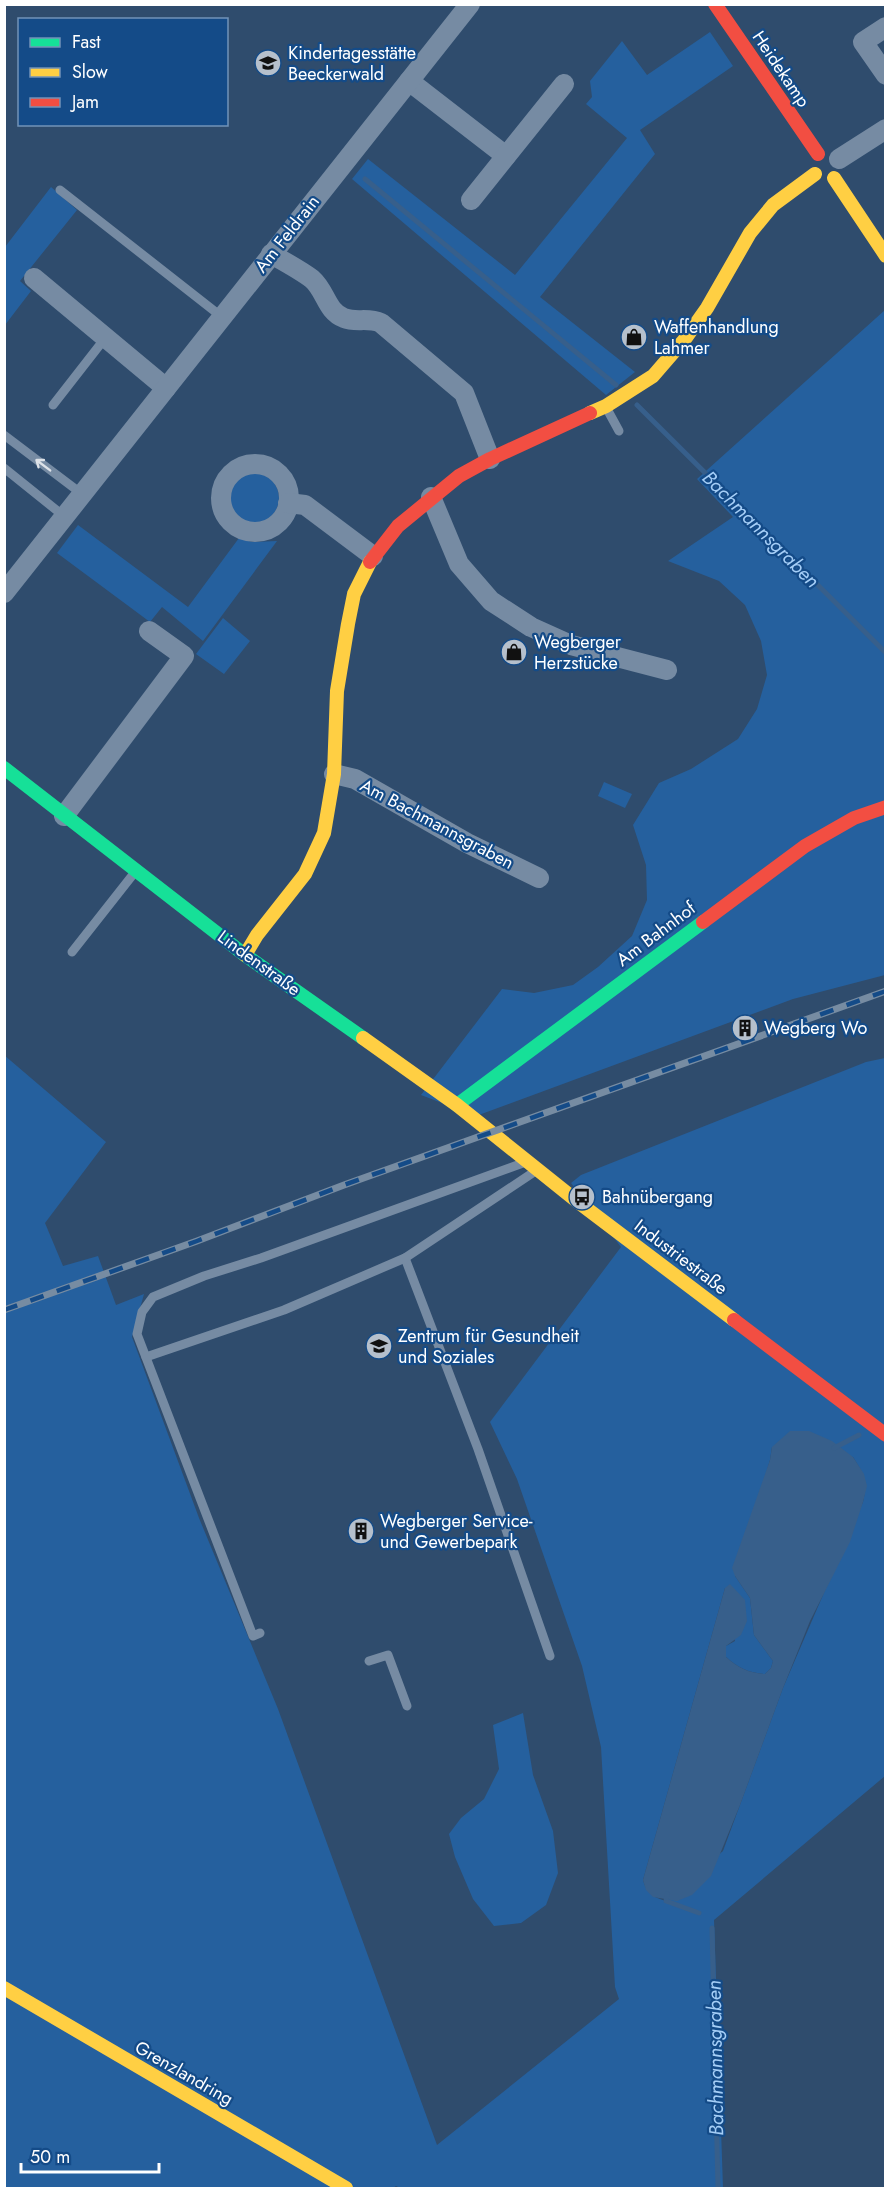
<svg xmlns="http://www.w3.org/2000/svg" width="890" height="2193" viewBox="0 0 890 2193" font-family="Jost,sans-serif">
  <rect width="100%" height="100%" fill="#2f4c6d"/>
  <g fill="#25609e" fill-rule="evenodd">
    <path d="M710,32L733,66L640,130L655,154L540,297L635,372L606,395L352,179L368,159L515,275L627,138L586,104L592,97L590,81L622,41L647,75Z"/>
    <path d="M51,187L77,210L20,281L31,291L5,325V247Z"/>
    <path d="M885,310V975L793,999L476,1116L421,1095L502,989L534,993L573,985L598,967L632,936L647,900L646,865L633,825L659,783L691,769L738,739L757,709L767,675L761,641L745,605L719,581L668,561L733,517L697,479Z"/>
    <circle cx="254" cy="498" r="25"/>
    <path d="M78,525L188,607L239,538L252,542L277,541L203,641L162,607L150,622L57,553Z"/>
    <path d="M223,618L250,641L224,674L196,654Z"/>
    <path d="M604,782L632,794L625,808L598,796Z"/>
    <path d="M4,1055L106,1142L45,1223L63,1266L98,1256L116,1305L144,1294L132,1337L199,1518L278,1709L437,2145L619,1999L615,1987L601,1747L582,1666L517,1479L490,1422L621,1247L571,1183L581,1175L866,1062L885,1058V1776L714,1920L723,2188H400L396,2186L393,2188H5ZM772,1447L853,1457C864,1475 868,1480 863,1502L783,1688L723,1851L666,1901C653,1897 647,1894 643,1880L725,1588L735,1641L726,1646V1657C738,1668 749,1673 765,1674L771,1668L773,1661L754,1635L750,1598L735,1576L770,1460Z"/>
    <path d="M523,1713L533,1775L553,1831L558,1873L546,1905L521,1923L494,1926L473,1899L455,1857L449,1834L461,1818L484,1799L499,1769L493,1725Z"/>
  </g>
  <path fill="#375f8b" d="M790,1431H809L832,1441L853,1457L864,1474L867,1486L863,1502L850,1542L810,1621L783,1688L740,1805L711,1876L692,1895L677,1901L653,1897L646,1890L643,1880L725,1588L730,1584L745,1600L747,1621L741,1635L726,1646V1657C738,1668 749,1673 765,1674L771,1668L773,1661L754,1635L750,1598L735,1576L732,1568L770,1460L772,1447Z"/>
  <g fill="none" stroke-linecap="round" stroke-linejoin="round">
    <g stroke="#375f8b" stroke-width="5">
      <path d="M365,179L616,385"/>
      <path d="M637,405L886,653"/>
      <path d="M834,1448L859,1435"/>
      <path d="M667,1894L666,1901L699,1913"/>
      <path d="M712,1928L718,2188"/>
    </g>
    <g stroke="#768ba3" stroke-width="9">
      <path d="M60,190L222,317"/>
      <path d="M53,405L106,337"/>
      <path d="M607,409L619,431"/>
      <path d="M4,435L82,494"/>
      <path d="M4,468L65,517"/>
      <path d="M72,952L135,872"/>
      <path d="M405,1258L478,1449L550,1656"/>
      <path d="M146,1357L284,1310L405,1258L534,1172"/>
      <path d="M260,1633L253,1636L137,1334L142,1312L153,1297L204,1276L261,1258L523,1163"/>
      <path d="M369,1661L388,1655L407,1706"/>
    </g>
    <g stroke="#768ba3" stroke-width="20">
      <path d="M886,27L863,42L886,75"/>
      <path d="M409,81L506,156"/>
      <path d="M839,159L886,129"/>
      <path d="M471,200L564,84"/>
      <path d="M271,254C285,262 300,270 312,279C326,291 326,311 344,318C356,323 368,317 381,323L464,393L490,459"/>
      <path d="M34,278L166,388"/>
      <circle cx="255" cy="498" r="34"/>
      <path d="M431,497L459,564L491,601L531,627L571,645L667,670"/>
      <path d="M288,503L305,505L373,556"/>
      <path d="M4,593L470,4"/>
      <path d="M334,774L355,779L467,843L539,878"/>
      <path d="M64,816L184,656L149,631"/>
    </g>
    <g stroke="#16e098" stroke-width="14">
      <path d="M4,768L245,955L363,1038"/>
      <path d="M457,1105L703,922"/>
    </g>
    <g stroke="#ffcf43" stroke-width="14">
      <path d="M834,178L886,256"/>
      <path d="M590,413L606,406L653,376L685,339L707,308L750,233L773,205L815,174"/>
      <path d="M245,955L257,935L305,874L324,833L334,774L337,691L348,624L354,594L370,562"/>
      <path d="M363,1038L457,1105L578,1202L734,1320"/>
      <path d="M4,1988L346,2188"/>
    </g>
    <g stroke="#f24e42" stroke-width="14">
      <path d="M715,4L818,154"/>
      <path d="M370,562L398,526L459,476L490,459L590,413"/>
      <path d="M703,922L805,846L854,818L886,807"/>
      <path d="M734,1320L886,1435"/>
    </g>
    <defs>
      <path id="rail" d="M4,1310L197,1241L344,1185L886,991"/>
    </defs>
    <use href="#rail" stroke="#778ca2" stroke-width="7"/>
    <use href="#rail" stroke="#144b88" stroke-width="4.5" stroke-dasharray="14" stroke-linecap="butt"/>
  </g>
  <defs><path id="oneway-shaft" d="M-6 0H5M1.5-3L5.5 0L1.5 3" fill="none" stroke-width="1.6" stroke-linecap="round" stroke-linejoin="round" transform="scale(1.5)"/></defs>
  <use stroke="#dde2e8" href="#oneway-shaft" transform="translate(43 465) rotate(-143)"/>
  <defs>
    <symbol id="school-disc" viewBox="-11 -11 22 22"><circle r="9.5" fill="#b6c0cc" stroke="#144b88"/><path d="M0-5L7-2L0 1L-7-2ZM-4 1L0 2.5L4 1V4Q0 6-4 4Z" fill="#111"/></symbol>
    <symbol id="shop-disc" viewBox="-11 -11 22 22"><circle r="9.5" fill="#b6c0cc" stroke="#144b88"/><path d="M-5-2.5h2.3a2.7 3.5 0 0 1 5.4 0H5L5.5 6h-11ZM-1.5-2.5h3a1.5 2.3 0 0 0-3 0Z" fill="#111"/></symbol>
    <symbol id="building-disc" viewBox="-11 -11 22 22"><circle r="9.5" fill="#b6c0cc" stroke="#144b88"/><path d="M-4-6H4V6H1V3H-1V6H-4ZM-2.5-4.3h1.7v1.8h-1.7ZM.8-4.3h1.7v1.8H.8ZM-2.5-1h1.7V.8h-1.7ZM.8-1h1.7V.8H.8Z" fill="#111"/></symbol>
    <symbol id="bus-disc" viewBox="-11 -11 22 22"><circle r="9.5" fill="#b6c0cc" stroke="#144b88"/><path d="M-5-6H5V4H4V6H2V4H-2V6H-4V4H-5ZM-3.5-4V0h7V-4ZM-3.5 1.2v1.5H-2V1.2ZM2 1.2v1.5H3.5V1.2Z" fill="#111"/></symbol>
  </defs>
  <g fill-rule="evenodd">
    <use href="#school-disc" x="253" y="48" width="30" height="30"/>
    <use href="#shop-disc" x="619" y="322" width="30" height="30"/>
    <use href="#shop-disc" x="499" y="637" width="30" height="30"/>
    <use href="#building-disc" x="730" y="1013" width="30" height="30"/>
    <use href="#bus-disc" x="567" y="1182" width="30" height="30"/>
    <use href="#school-disc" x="364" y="1331" width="30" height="30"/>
    <use href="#building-disc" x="346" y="1516" width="30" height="30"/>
  </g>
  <g text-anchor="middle" stroke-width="4.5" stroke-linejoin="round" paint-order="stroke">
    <g font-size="18" fill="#fff" stroke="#144b88" text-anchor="start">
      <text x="288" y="59">Kindertagesstätte<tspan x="288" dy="21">Beeckerwald</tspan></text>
      <text x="654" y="333">Waffenhandlung<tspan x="654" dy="21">Lahmer</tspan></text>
      <text x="534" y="648">Wegberger<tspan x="534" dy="21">Herzstücke</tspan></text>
      <text x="764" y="1034">Wegberg Wo</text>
      <text x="602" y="1203">Bahnübergang</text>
      <text x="398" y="1342">Zentrum für Gesundheit<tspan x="398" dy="21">und Soziales</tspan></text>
      <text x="380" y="1527">Wegberger Service-<tspan x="380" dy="21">und Gewerbepark</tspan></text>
    </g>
    <g font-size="18" fill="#fff" stroke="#144b88">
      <text transform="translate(781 69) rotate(56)" y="6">Heidekamp</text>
      <text transform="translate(287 234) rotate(-52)" y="6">Am Feldrain</text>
      <text transform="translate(437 824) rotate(28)" y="6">Am Bachmannsgraben</text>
      <text transform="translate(656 934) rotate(-37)" y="6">Am Bahnhof</text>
      <text transform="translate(259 963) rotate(36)" y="6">Lindenstraße</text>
      <text transform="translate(681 1257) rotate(37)" y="6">Industriestraße</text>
      <text transform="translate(184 2073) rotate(30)" y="6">Grenzlandring</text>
    </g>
    <g font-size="20" font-style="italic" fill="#a5cef7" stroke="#144b88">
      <text transform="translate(761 529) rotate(45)" y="7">Bachmannsgraben</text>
      <text transform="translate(715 2058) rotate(-91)" y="7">Bachmannsgraben</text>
    </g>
  </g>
  <rect width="890" height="2193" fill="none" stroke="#ffffff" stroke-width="12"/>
  <rect x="18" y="18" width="210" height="108" fill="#144b88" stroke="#7293b8" stroke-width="1.5"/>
  <rect x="30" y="38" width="30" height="9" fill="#16e098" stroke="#7293b8" stroke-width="1.5"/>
  <text x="72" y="48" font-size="18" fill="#ffffff">Fast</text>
  <rect x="30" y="68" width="30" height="9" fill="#ffcf43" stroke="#7293b8" stroke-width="1.5"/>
  <text x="72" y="78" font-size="18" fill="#ffffff">Slow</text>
  <rect x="30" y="98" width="30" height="9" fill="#f24e42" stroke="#7293b8" stroke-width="1.5"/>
  <text x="72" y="108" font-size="18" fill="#ffffff">Jam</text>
  <path d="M21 2163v9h138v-9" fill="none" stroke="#ffffff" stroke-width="3"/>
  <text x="30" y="2163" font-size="18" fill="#ffffff" stroke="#144b88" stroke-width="4.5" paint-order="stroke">50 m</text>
</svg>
